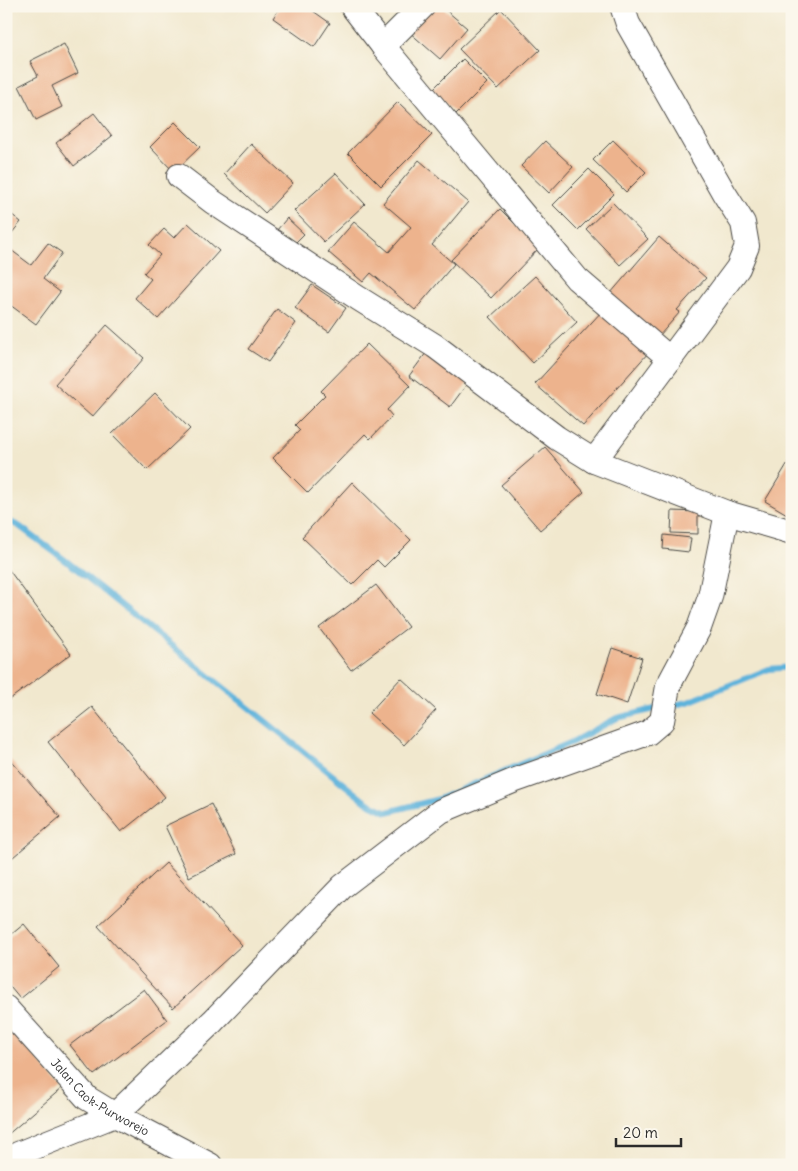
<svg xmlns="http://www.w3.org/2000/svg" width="798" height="1171" viewBox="0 0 798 1171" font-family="Delius,sans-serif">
  <rect width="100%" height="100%" fill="#fbf7ec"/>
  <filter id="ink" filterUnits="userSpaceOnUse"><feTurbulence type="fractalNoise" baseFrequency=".02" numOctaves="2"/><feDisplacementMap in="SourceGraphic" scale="10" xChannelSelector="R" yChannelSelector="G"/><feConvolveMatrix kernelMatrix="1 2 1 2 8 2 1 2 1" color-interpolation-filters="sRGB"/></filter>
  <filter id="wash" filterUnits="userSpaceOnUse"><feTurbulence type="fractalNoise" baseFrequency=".0096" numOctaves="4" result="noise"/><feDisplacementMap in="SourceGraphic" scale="20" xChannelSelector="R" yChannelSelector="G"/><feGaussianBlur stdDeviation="1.12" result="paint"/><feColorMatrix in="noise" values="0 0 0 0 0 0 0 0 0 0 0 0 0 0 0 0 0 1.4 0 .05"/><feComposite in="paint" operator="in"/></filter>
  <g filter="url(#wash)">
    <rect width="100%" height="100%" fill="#f1e8ce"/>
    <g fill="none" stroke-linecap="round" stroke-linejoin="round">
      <g stroke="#5fb3db" stroke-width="6">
        <path d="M6,520L19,526L69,563L366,802L387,812L439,799L572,742L617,718L659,708"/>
        <path d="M669,706L688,702L769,669L792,667"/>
      </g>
    </g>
    <g id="blocks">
      <g fill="#edb38d">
        <path d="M281,6H306L330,23L314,47L273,18Z"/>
        <path d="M429,6H441L467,28L440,59L408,31Z"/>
        <path d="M501,9L540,50L498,89L459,49Z"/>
        <path d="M64,44L78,73L52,86L62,107L36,120L19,86L38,76L30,61Z"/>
        <path d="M463,59L487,83L456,114L432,90Z"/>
        <path d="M398,102L432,135L381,186L348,153Z"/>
        <path d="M94,113L112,136L74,166L56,143Z"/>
        <path d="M175,122L200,147L174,172L150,147Z"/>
        <path d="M613,140L646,172L626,192L593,160Z"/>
        <path d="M545,141L573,167L549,193L521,166Z"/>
        <path d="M251,144L293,183L265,213L224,174Z"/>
        <path d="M419,160L468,202L432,245L454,264L415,310L371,273L363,282L328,252L354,222L389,252L411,227L383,203Z"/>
        <path d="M589,169L614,194L578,230L553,205Z"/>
        <path d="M336,173L365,204L324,242L294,211Z"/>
        <path d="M613,203L648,239L620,265L586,229Z"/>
        <path d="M500,209L539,248L491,298L451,260Z"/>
        <path d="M6,210L21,222L6,240Z"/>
        <path d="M287,218L304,234L294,244L277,230Z"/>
        <path d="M188,223L219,251L158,319L135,298L151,279L144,273L160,255L149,245L164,229L174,238Z"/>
        <path d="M659,237L706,278L677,310L680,312L659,336L610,294Z"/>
        <path d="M48,243L62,253L43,279L60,292L36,324L6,302V256L11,250L31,265Z"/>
        <path d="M535,276L577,322L533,363L490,317Z"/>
        <path d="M312,285L346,308L329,332L295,308Z"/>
        <path d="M277,309L296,323L268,362L248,349Z"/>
        <path d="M603,310L649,352L583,426L535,384Z"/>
        <path d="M107,325L144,358L92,417L55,384Z"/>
        <path d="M367,344L410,386L387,410L392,416L370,439L365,434L308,493L273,458L300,430L295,425L325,395L321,391Z"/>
        <path d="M429,349L470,380L450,407L409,376Z"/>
        <path d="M155,393L190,429L147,470L112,434Z"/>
        <path d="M545,447L584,492L540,530L501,485Z"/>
        <path d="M792,456V517L765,501Z"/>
        <path d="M352,482L411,540L384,567L377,560L352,585L302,537Z"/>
        <path d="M672,511L698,512V534L671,533Z"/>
        <path d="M664,535L691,538L689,552L663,549Z"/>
        <path d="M6,566L71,654L6,702Z"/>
        <path d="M376,585L408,627L351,670L319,628Z"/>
        <path d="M612,648L642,658L627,704L597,694Z"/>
        <path d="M401,678L436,710L404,745L369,713Z"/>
        <path d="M92,707L165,797L121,832L48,742Z"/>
        <path d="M6,755L60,817L6,863Z"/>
        <path d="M211,804L236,854L189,877L165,826Z"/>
        <path d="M166,863L242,945L173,1008L98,926Z"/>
        <path d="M24,924L59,967L20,999L6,982V939Z"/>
        <path d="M144,989L167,1020L94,1075L70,1045Z"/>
        <path d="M13,1032L62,1088L6,1136V1037Z"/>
      </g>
    </g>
  </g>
  <g filter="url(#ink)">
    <use href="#blocks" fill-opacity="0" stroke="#494743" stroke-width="1"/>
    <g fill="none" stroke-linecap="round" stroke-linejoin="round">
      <defs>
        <g id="minor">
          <path d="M352,6L383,46L577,279L669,358"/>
          <path d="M383,46L423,6"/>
          <path d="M179,176L213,202L358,298L435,346L557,438L594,461L727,513L792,532"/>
          <path d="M594,461L738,268L747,246L743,223L724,193L628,24L622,6"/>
          <path id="s1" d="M6,1008L87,1098L115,1115L210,1165"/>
          <path d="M6,1163L18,1154L115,1115L213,1021L343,886L441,811L513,781L648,733L662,721L668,686L699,628L710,597L727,513"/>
        </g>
      </defs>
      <use href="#minor" stroke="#494743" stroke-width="26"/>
      <use href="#minor" stroke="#fff" stroke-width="24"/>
    </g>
  </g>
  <g text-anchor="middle" stroke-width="5" stroke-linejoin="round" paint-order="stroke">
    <g font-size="12" fill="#2b2b2b" stroke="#fbf7ec">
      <text dy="4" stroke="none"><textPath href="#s1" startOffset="131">Jalan Caok-Purworejo</textPath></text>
    </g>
  </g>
  <rect width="798" height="1171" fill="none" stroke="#fbf7ec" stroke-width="25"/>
  <path d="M616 1138v8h65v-8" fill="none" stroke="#2b2b2b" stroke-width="2.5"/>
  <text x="623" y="1138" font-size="15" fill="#2b2b2b" stroke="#fbf7ec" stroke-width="4" paint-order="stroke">20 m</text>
</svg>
